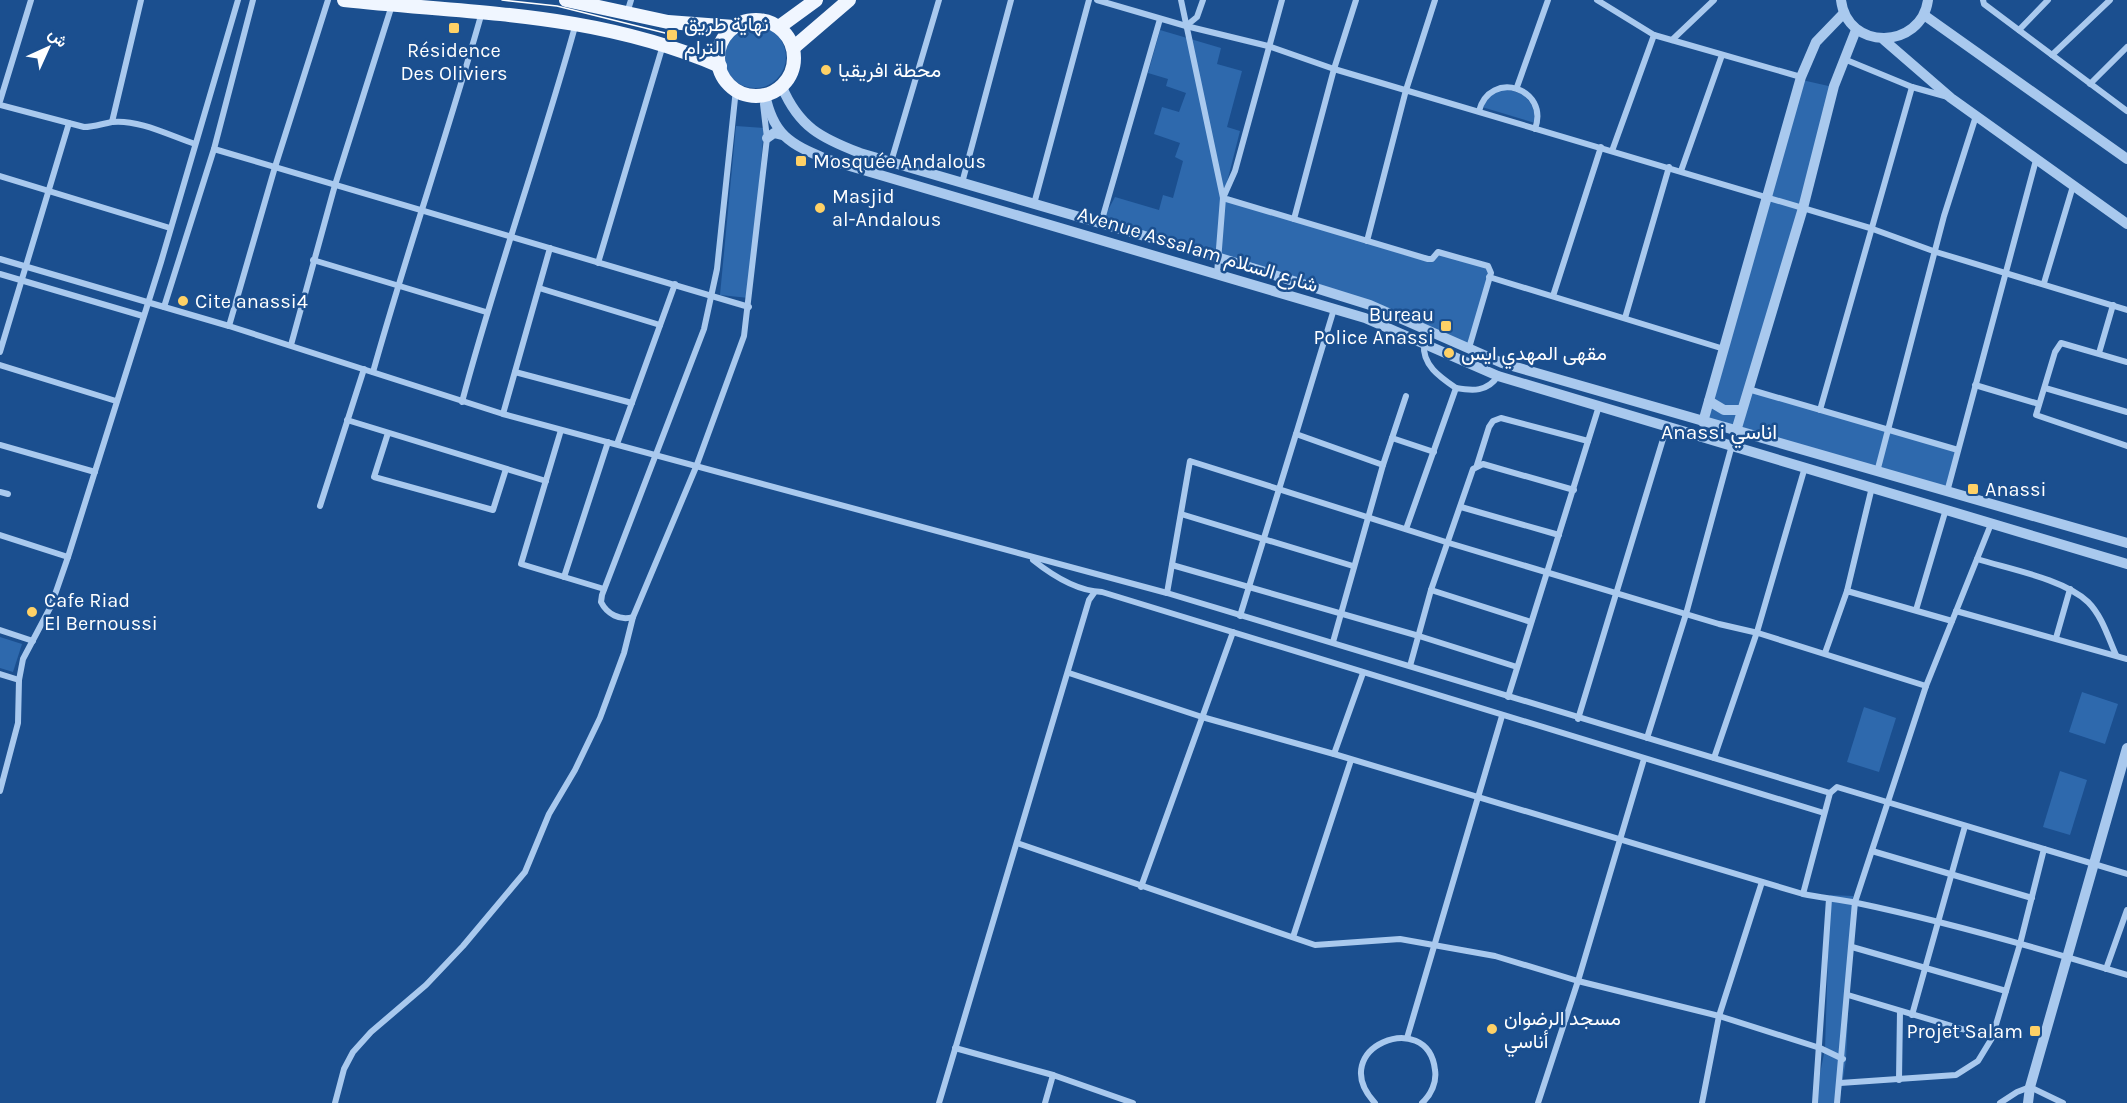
<svg xmlns="http://www.w3.org/2000/svg" width="2127" height="1103" viewBox="0 0 2127 1103" font-family="Karla,Vazirmatn,sans-serif">
  <rect width="100%" height="100%" fill="#1b4f8f"/>
  <g fill="#2e69ad">
    <path d="M1165,13L1160,30L1221,48L1217,64L1242,71L1227,127L1240,131L1223,198L1433,259L1436,252L1491,269L1469,348L1404,319L1101,223L1115,197L1159,210L1163,195L1173,198L1183,161L1175,157L1180,143L1154,134L1162,107L1179,112L1186,93L1166,86L1168,79L1148,73Z"/>
    <circle cx="755" cy="57" r="31"/>
    <path d="M1802,80L1833,87L1747,388L1958,450L1947,492L1703,422Z"/>
    <path d="M1502,90C1524,90 1535,101 1535,123L1482,107L1492,94Z"/>
    <path d="M736,126L764,128L749,298L720,295Z"/>
    <path d="M0,637L22,644L13,672L0,668Z"/>
    <path d="M2082,692L2118,704L2105,744L2069,732Z"/>
    <path d="M1864,707L1896,718L1879,772L1847,762Z"/>
    <path d="M2060,771L2087,780L2070,835L2043,827Z"/>
    <path d="M1830,895L1853,896L1846,1060L1839,1103H1814L1825,1049Z"/>
  </g>
  <g fill="none" stroke-linecap="round" stroke-linejoin="round">
    <g stroke="#a9c9ee" stroke-width="6">
      <path d="M1097,0L1186,26L1268,46L1334,69L1870,228L1936,252L2127,310"/>
      <path d="M1181,0L1223,198L1217,274"/>
      <path d="M1282,0L1235,171L1223,198L1428,259H1432L1438,252L1488,266L1491,273L1469,348"/>
      <path d="M1597,0L1654,35L1801,77"/>
      <path d="M1983,0L1984,4L2127,111"/>
      <path d="M627,13L631,0"/>
      <path d="M1186,26L1197,17L1203,0"/>
      <path d="M2019,30L2048,0"/>
      <path d="M1672,40L1714,0"/>
      <path d="M2052,55L2110,0"/>
      <path d="M1844,59L1912,87L1948,97"/>
      <path d="M2090,84L2127,47"/>
      <path d="M1517,87L1548,0"/>
      <path d="M0,101L31,0"/>
      <path d="M0,105L84,127C94,127 101,124 112,122C138,119 171,136 195,144"/>
      <path d="M1479,111C1490,69 1550,88 1535,129"/>
      <path d="M112,122L141,0"/>
      <path d="M214,149L749,307"/>
      <path d="M1612,151L1654,35"/>
      <path d="M891,162L939,0"/>
      <path d="M1681,171L1722,55"/>
      <path d="M0,176L170,228"/>
      <path d="M962,183L1011,0"/>
      <path d="M1034,204L1089,0"/>
      <path d="M1294,219L1334,69L1356,0"/>
      <path d="M1101,223L1160,19"/>
      <path d="M1367,241L1406,90L1435,0"/>
      <path d="M0,259L229,326L503,414L1167,593L1830,793"/>
      <path d="M313,260L486,312"/>
      <path d="M598,263L663,45"/>
      <path d="M0,274L143,316"/>
      <path d="M1489,277L1724,349"/>
      <path d="M2044,283L2073,186"/>
      <path d="M539,288L660,325"/>
      <path d="M1553,296L1601,147"/>
      <path d="M164,307L214,149L253,0"/>
      <path d="M1334,309L1296,434L1383,465"/>
      <path d="M1625,318L1669,167"/>
      <path d="M229,326L275,167L328,0"/>
      <path d="M1424,344C1422,365 1440,377 1456,388"/>
      <path d="M291,345L335,185L392,5"/>
      <path d="M0,352L69,123"/>
      <path d="M2099,353L2113,305"/>
      <path d="M2127,362L2061,343L2055,352L2036,415L2127,446"/>
      <path d="M0,365L116,401"/>
      <path d="M373,372C407,251 448,133 482,12"/>
      <path d="M515,372L632,403"/>
      <path d="M1975,385L2039,404"/>
      <path d="M2045,388L2127,412"/>
      <path d="M1748,389L1958,450"/>
      <path d="M462,402C496,274 541,150 576,23"/>
      <path d="M1820,410L1912,87"/>
      <path d="M503,414L550,248"/>
      <path d="M347,420L546,481"/>
      <path d="M561,430L521,564L604,589"/>
      <path d="M388,433L374,477L493,510L506,469"/>
      <path d="M1392,438L1434,452"/>
      <path d="M617,444L675,284"/>
      <path d="M0,445L95,472"/>
      <path d="M1477,465L1489,427L1493,421L1501,418L1588,441"/>
      <path d="M1877,472L1944,216L1976,116"/>
      <path d="M0,492L8,494"/>
      <path d="M1947,492L2036,160"/>
      <path d="M320,506L364,369"/>
      <path d="M1461,507L1559,535"/>
      <path d="M1181,514L1353,566"/>
      <path d="M1406,529L1456,388C1473,391 1487,392 1498,376"/>
      <path d="M0,535L68,557"/>
      <path d="M1977,559C2009,569 2064,579 2088,602C2102,616 2108,637 2116,655"/>
      <path d="M1033,560C1053,576 1077,591 1102,592L1824,813"/>
      <path d="M1172,565L1419,636L1517,667"/>
      <path d="M564,577L608,442"/>
      <path d="M1431,590L1531,622"/>
      <path d="M1847,591L1872,487"/>
      <path d="M1167,593L1190,461L1449,543L1719,624L1758,633L1926,686"/>
      <path d="M1916,610L1946,509"/>
      <path d="M1956,611L2127,659"/>
      <path d="M1240,616L1296,434"/>
      <path d="M633,617C620,621 607,614 601,602L602,595L704,329L717,269L736,89"/>
      <path d="M0,630L33,641"/>
      <path d="M2056,638L2070,589"/>
      <path d="M1333,642L1383,465L1406,396"/>
      <path d="M1825,653L1847,591L1952,621"/>
      <path d="M1410,666L1431,590L1473,469L1483,464L1574,490"/>
      <path d="M1069,673L1202,717L1334,754L1803,894C1821,898 1840,899 1857,903C1948,922 2038,948 2127,975"/>
      <path d="M0,674L19,680"/>
      <path d="M1508,697L1599,406"/>
      <path d="M1578,719L1667,426"/>
      <path d="M1647,738L1686,614L1732,445"/>
      <path d="M1334,754L1363,673"/>
      <path d="M1714,758L1757,632L1805,467"/>
      <path d="M0,791L18,723L19,680L23,659L51,606L68,557L161,262L238,0"/>
      <path d="M1017,843L1315,945L1400,939L1495,956L1578,981L1719,1016L1820,1048L1843,1059"/>
      <path d="M1872,851L2032,898"/>
      <path d="M1141,887L1233,632"/>
      <path d="M1803,894L1830,793L1837,787L2127,874"/>
      <path d="M1293,937L1351,760"/>
      <path d="M1852,947L2006,991"/>
      <path d="M2106,969L2127,910"/>
      <path d="M1848,995L1992,1038"/>
      <path d="M1912,1015L1965,826"/>
      <path d="M1407,1038L1502,716"/>
      <path d="M955,1048L1053,1075L1133,1103"/>
      <path d="M1899,1080L1900,1011"/>
      <path d="M1840,1083L1956,1075L1978,1061L1992,1038L2020,944L2044,849"/>
      <path d="M335,1103L344,1069L353,1052L371,1032L426,985L463,946L525,872L549,814L575,770L600,718L624,653L633,617L696,467L744,336L767,138L763,104"/>
      <path d="M939,1103L1089,600L1094,593"/>
      <path d="M1045,1103L1053,1075"/>
      <path d="M1375,1103C1324,1048 1428,1007 1435,1070C1437,1082 1431,1095 1422,1103"/>
      <path d="M1538,1103L1578,981L1644,759"/>
      <path d="M1702,1103L1719,1016L1762,882"/>
      <path d="M1815,1103L1829,899"/>
      <path d="M1837,1103L1855,902L1926,686L1991,524"/>
      <path d="M2000,1103L2017,1092L2030,1087L2063,1103"/>
    </g>
    <g stroke="#a9c9ee" stroke-width="10">
      <path d="M1841,0C1847,51 1921,50 1928,0"/>
      <path d="M1924,15L2127,159"/>
      <path d="M1884,40L1951,98L2127,224"/>
      <path d="M782,87C799,127 821,138 860,153L1220,258L1370,305L1502,363L2127,543"/>
      <path d="M765,94C773,135 790,144 826,159L1365,318L1498,376L2127,564"/>
      <path d="M767,138L774,133L782,135"/>
      <path d="M1709,401L1724,410H1741"/>
      <path d="M1703,422L1801,77L1816,42L1844,13"/>
      <path d="M1736,431L1803,208L1834,86L1856,30"/>
      <path d="M2028,1103L2030,1087L2127,748"/>
    </g>
    <g stroke="#f0f6ff" stroke-width="14">
      <path d="M344,0C475,14 595,12 720,66"/>
      <path d="M566,0L668,22L734,27"/>
      <circle cx="756" cy="58" r="38"/>
      <path d="M779,27L816,0"/>
      <path d="M793,48L849,0"/>
    </g>
    <path stroke="#fff" stroke-width="1.5" d="M502,0L557,6L673,35"/>
  </g>
  <g fill="#ffd166" stroke="#1b4f8f" stroke-width="2">
    <rect x="448" y="22" width="12" height="12" rx="3"/>
    <rect x="666" y="29" width="12" height="12" rx="3"/>
    <circle cx="826" cy="70" r="6"/>
    <rect x="795" y="155" width="12" height="12" rx="3"/>
    <circle cx="820" cy="208" r="6"/>
    <circle cx="183" cy="301" r="6"/>
    <rect x="1440" y="320" width="12" height="12" rx="3"/>
    <circle cx="1449" cy="353" r="6"/>
    <rect x="1967" y="483" width="12" height="12" rx="3"/>
    <circle cx="32" cy="612" r="6"/>
    <circle cx="1492" cy="1029" r="6"/>
    <rect x="2029" y="1025" width="12" height="12" rx="3"/>
  </g>
  <g text-anchor="middle" stroke-width="5" stroke-linejoin="round" paint-order="stroke">
    <g font-size="20" fill="#fff" stroke="#1b4f8f" text-anchor="start">
      <text x="684" y="31">نهاية طريق<tspan x="684" dy="23">الترام</tspan></text>
      <text x="454" y="57" text-anchor="middle">Résidence<tspan x="454" dy="23">Des Oliviers</tspan></text>
      <text x="838" y="77">محطة افريقيا</text>
      <text x="813" y="168">Mosquée Andalous</text>
      <text x="832" y="203">Masjid<tspan x="832" dy="23">al-Andalous</tspan></text>
      <text x="195" y="308">Cite anassi4</text>
      <text x="1434" y="321" text-anchor="end">Bureau<tspan x="1434" dy="23">Police Anassi</tspan></text>
      <text x="1461" y="360">مقهى المهدي ايس</text>
      <text x="1985" y="496">Anassi</text>
      <text x="44" y="607">Cafe Riad<tspan x="44" dy="23">El Bernoussi</tspan></text>
      <text x="1504" y="1025">مسجد الرضوان<tspan x="1504" dy="23">أناسي</tspan></text>
      <text x="2023" y="1038" text-anchor="end">Projet Salam</text>
    </g>
    <g font-size="20" fill="#fff" stroke="#1b4f8f">
      <text transform="translate(1198 249) rotate(17)" y="7">Avenue Assalam شارع السلام</text>
    </g>
    <g font-size="21" fill="#fff" stroke="#1b4f8f">
      <text x="1719" y="439">Anassi اناسي</text>
    </g>
  </g>
  <g transform="translate(48 48) rotate(45)" stroke="#1b4f8f" stroke-width="4.5" paint-order="stroke">
  <path d="M0-4.5L10 22L0 15L-10 22Z" fill="#ffffff"/>
  <text y="-9" font-size="16" font-weight="bold" text-anchor="middle" fill="#ffffff">ش</text>
  </g>
</svg>
